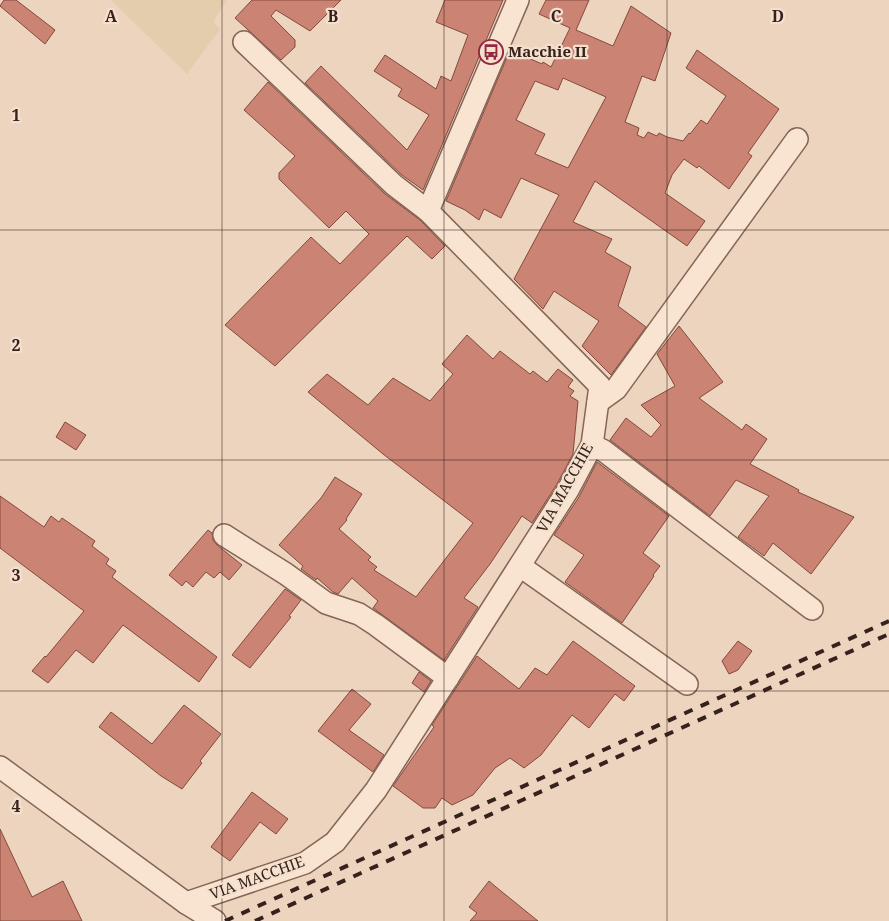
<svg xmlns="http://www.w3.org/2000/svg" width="889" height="921" viewBox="0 0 889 921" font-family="'Noto Serif',serif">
  <rect width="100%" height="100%" fill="#edd4be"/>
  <path fill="#e2cdac" d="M111,0H227L213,22L220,29L187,74Z"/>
  <g fill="#cb8474" stroke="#84493d" fill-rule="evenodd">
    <path d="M4,0H16L55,30L45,44L0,6Z"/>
    <path d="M252,0H341L310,31L276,10L271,16L295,40V47L281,60L235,18Z"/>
    <path d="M445,0H503L423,190L402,175L305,83L321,66L407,150L429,115L398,96L402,89L374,71L385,55L436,89L441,76L451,81L468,35L436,22Z"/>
    <path d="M546,0H589L576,30L613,46L631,6L671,33L655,81L642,76L625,122L639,128L637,135L644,138L648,132L657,136L659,133L667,137L683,141L689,133L690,134L701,120L707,124L726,96L686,68L697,50L779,109L748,153L752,156L729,189L699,166L697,168L684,159L672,175L665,193L705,221L687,246L595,181L573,222L612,239L605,252L631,267L618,306L646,327L611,375L582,346L599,321L554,291L543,309L514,279L559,195L521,178L501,218L484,209L479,220L465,210L446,201L510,50L542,64L543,62L551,67L570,28L539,14ZM563,78L606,97L568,168L535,154L545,134L516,120L535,81L558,90Z"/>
    <path d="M268,82L385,194L420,220L445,246L432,259L407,236L275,366L225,325L311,237L340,264L369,234L346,211L329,228L279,179V173L295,156L244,110Z"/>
    <path d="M679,326L723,382L699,398L742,430L746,424L767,439L750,464L799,490L798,492L854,517L811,574L773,543L764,556L738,537L769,496L736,480L710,516L610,440L626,418L651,437L661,425L641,405L675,386L657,354Z"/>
    <path d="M467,335L493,359L500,351L530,374L533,371L547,382L558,369L573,380L568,387L574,391L570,396L578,401L573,454L557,484L532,523L522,516L490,564L464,598L478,607L444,660L373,608L378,601L352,578L338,594L333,592L317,578L316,580L301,569L303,566L279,545L321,498L335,477L362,494L346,519L347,520L339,529L371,557L368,560L377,567L374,570L416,597L473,523L383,454L308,392L327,374L368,405L393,378L430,401L453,374L442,364Z"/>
    <path d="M65,422L86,435L76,450L56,437Z"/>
    <path d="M597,462L669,516L643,553L660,566L653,575L654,576L622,623L565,582L584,555L554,535L579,497Z"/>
    <path d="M0,496L44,527L51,516L59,522L62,518L95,541L92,546L109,559L106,564L116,571L112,577L217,657L199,682L123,625L93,663L76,650L48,683L32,671L45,656L46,657L84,611L0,548Z"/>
    <path d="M208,530L212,533L213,540L217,545L242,565L229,580L220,572L214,578L206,572L193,587L186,581L182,586L169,575Z"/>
    <path d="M285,589L301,600L289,616L291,617L250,668L232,655Z"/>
    <path d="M573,641L635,686L624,701L615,694L589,728L572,715L541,755L524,768L510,758L495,768L473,795L452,805L442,798L435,808H423L393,786L434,727L432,725L477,656L519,689L535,668L547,675Z"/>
    <path d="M738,641L752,651L738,670L729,674L722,661Z"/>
    <path d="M419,672L431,681L424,692L412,683Z"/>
    <path d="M352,689L371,704L349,730L384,755L373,772L318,731Z"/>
    <path d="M184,705L221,734L200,761L202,763L182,789L161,776L99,727L111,712L152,744Z"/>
    <path d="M252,792L288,819L276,834L260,822L230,861L211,847Z"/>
    <path d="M0,829L32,897L63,881L82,921H0Z"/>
    <path d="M489,881L496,887L538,921H470L477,913L469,907Z"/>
  </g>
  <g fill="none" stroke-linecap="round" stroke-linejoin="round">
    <defs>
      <g id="minor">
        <path d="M428,211L518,0"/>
        <path d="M598,402L616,389L797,139"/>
        <path d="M592,445L604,451L812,609"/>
        <path d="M224,535L286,574L326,603L359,614L376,625L448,678"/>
        <path d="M520,566L687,684"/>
        <path d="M0,767L186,903L215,921"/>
        <path d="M186,903L305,863L335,842L376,790L568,490L592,445L600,386L428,211L394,185L244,42"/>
      </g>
    </defs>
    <use href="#minor" stroke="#856557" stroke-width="24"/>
    <use href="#minor" stroke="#f8e4d1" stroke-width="21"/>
    <g stroke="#35221c" stroke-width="4" stroke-dasharray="9 9" stroke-linecap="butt">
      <path d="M225,921L889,621"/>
      <path d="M255,921L889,634"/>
    </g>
  </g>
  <path fill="none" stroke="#35221c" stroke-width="1" stroke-opacity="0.55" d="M222,0V921M444,0V921M667,0V921M0,230H889M0,460H889M0,691H889"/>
  <defs>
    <symbol id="bus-ring" viewBox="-11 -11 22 22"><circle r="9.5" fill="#f5e0ce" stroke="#932842" stroke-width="1.5"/><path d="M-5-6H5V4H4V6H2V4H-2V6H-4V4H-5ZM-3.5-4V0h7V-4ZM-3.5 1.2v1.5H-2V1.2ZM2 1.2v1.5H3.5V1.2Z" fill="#932842"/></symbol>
  </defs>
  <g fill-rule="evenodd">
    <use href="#bus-ring" x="477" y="38" width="28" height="28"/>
  </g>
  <g text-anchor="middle" stroke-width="4.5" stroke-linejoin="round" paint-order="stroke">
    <g font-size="15" font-weight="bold" fill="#35221c" stroke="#f5e0ce" text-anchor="start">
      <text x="508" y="57">Macchie II</text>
    </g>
    <g font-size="15" fill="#35221c" stroke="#f5e0ce">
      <text transform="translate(565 488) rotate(-61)" y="5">VIA MACCHIE</text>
      <text transform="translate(257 878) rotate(-20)" y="5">VIA MACCHIE</text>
    </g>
  </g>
  <g font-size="16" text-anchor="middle" font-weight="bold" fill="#35221c" stroke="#f5e0ce" stroke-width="4.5" stroke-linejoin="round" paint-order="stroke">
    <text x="111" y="22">A</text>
    <text x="333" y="22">B</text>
    <text x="556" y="22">C</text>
    <text x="778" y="22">D</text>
    <text x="16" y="121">1</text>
    <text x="16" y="351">2</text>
    <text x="16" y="581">3</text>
    <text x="16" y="812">4</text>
  </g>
</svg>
